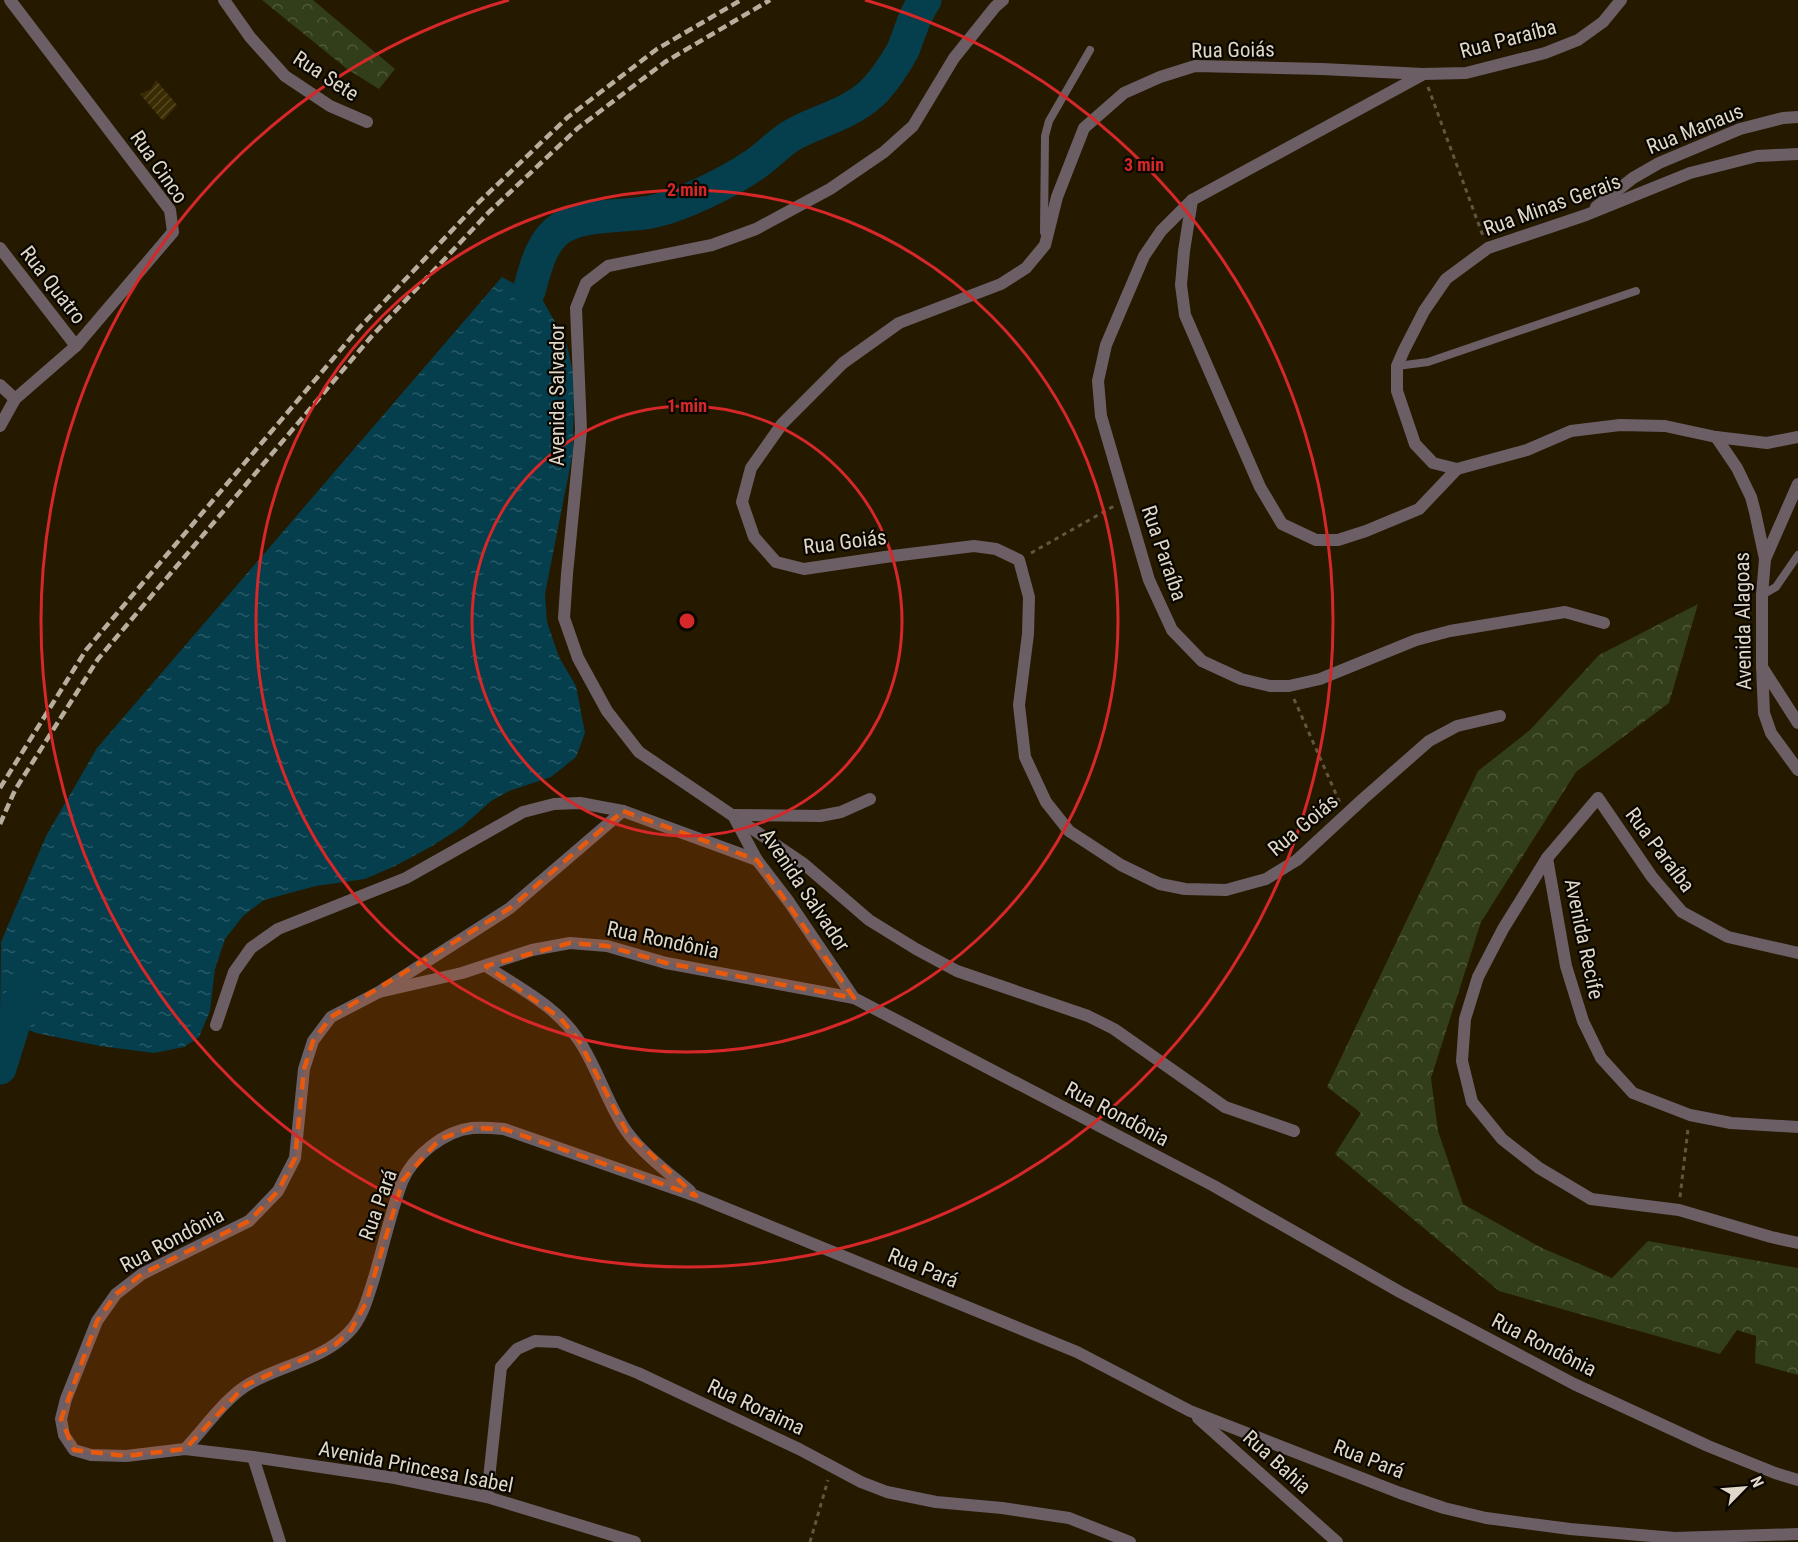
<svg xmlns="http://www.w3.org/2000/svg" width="1798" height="1542" viewBox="0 0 1798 1542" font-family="'Roboto Condensed',sans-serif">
  <defs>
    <pattern id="forest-crowns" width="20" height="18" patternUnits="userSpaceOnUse" patternTransform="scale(1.5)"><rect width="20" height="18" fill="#323d19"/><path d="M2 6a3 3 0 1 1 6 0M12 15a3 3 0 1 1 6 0" fill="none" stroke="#4f5839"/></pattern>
    <pattern id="water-ripples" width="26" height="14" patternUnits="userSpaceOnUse" patternTransform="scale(1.5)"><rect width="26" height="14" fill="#053e4d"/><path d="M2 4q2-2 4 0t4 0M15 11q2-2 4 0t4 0" fill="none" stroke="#295965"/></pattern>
    <pattern id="building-hatch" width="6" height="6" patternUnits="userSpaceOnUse" patternTransform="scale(1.5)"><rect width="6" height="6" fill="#3b2b02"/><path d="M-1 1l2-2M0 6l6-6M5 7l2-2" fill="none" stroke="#574925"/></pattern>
  </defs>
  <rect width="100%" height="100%" fill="#251900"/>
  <g fill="url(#forest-crowns)">
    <path d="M262,0H313L395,69L379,89L347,69Z"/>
    <path d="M1698,604L1669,703L1576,772L1481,922L1431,1078L1438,1131L1463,1204L1540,1247L1612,1278L1648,1241L1798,1268V1375L1755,1363L1756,1336L1737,1330L1720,1354L1499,1291L1335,1154L1361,1113L1327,1087L1478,771L1530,730L1599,655Z"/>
  </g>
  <path fill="url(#water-ripples)" d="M502,277L542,299L566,341L574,377L573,452L545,594L547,622L559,657L576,686L585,733L576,757L551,777L509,791L491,801L462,827L432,846L395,866L365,879L316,886L264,900L243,916L225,939L215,969L210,1011L199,1037L184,1047L154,1053L100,1046L36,1033L0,1018L1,942L46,836L97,748Z"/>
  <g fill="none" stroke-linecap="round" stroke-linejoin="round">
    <g stroke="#053e4d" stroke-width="33">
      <path d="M529,291C535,269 541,241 561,228C587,212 627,218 655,211C685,204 729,182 754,165C769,155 782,139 798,132C822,120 850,113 871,94C882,84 896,63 903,50C910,33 914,15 925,0"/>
      <path d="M0,1068L27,982"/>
    </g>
  </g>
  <path fill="url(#building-hatch)" d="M156,80L177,105L163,121L140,94L151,89Z"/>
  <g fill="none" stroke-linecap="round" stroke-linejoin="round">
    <g stroke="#615741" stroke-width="3" stroke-dasharray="4.5 4.5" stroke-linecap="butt">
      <path d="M1428,87L1483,236"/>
      <path d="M1031,553L1114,506"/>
      <path d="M1294,699L1340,803"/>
      <path d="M1680,1197L1688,1129"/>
      <path d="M810,1542L828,1480"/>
    </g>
    <g stroke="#6c5e65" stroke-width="8">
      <path d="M1044,232L1045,136L1049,121L1090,50"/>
      <path d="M1397,366L1428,362L1636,291"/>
      <path d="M1762,595L1776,587L1798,555"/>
    </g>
    <g stroke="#6c5e65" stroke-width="12">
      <path d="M224,0L250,37L285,76L330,106L367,122"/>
      <path d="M1003,0L995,7L954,58L913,126L884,152L830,189L756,229L712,245L608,266L586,283L576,308L581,430L567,574L564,618L578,658L607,711L639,752L804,864L869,920L916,949L957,971L1088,1016L1114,1029L1225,1107L1294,1131"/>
      <path d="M1422,75L1192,200L1161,231L1144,256L1106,345L1098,381L1101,416L1149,580L1172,630L1202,661L1241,679L1270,686H1289L1320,679L1416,640L1450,631L1565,612L1604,623"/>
      <path d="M1798,154L1757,156L1690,173L1586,215L1488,248L1446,279L1424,311L1404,350L1397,366V391L1415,444L1433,463L1457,469L1527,450L1571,431L1620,425L1665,426L1716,437L1767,443L1798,437"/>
      <path d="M1192,200L1184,251L1181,285L1185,315L1260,487L1282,524L1316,540H1338L1366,531L1419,509L1457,469"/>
      <path d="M1596,207L1633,178L1659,163L1740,129L1783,118L1798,117"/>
      <path d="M0,248L76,346"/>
      <path d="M0,385L15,399"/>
      <path d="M0,426L15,399L76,346L173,232L170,210L10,0"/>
      <path d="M1716,437L1737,468L1751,497L1755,512L1765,559L1762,595V666L1764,713L1771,733L1798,770"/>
      <path d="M1765,559L1798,484"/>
      <path d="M1762,667L1798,723"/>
      <path d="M1500,716L1457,726L1429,741L1363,799L1297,860L1266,879L1226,890L1185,889L1160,884L1121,865L1069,831L1046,802L1025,757L1019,705L1028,634L1029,597L1019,560L996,549L974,546L885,557L804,569L776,562L754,537L742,502L751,468L782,424L843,363L899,323L1001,284L1026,268L1045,245L1057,197L1084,128L1124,93L1160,77L1195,66L1322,69L1423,74L1466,73L1545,53L1578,40L1603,22L1621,0"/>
      <path d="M623,811L510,908L379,992L331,1017L313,1041L304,1069L295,1158L278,1191L249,1221L142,1274L116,1294L97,1321L66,1399L61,1419L64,1435L74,1450L91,1455L126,1456L185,1449L253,1457L395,1478L487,1497L635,1542"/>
      <path d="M734,815L820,816L841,812L870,799"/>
      <path d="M735,819L757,860L789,902L854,998"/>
      <path d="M1547,858L1566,966L1583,1021L1601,1058L1633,1093L1690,1115L1731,1123L1798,1127"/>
      <path d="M1798,953L1728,937L1682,912L1652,877L1598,798L1547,858L1503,929L1478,977L1465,1019L1462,1061L1472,1102L1502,1139L1539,1168L1591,1199L1679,1210L1771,1237L1798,1243"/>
      <path d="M486,966C518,987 556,1006 578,1039C598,1068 607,1104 627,1132C644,1155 669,1173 690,1191"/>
      <path d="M379,992L462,973L532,950L570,943L607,946L666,963L854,998L1214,1186L1400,1292L1574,1384L1708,1446L1775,1473L1798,1480"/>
      <path d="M216,1025L234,972L251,948L278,929L406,878L523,812L554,804L580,803L623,811L757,860"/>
      <path d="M1198,1418L1337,1542"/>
      <path d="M185,1449C203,1430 227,1396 249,1384C281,1365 323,1360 349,1332C363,1318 368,1296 374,1278C383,1248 391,1211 402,1182C413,1156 444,1131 472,1128C482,1127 493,1128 504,1129L696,1196L1077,1352L1190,1411L1400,1493L1444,1508L1486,1518L1570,1529L1675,1538L1798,1534"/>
      <path d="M253,1457L280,1542"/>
      <path d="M487,1497L501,1367L517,1349L535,1341L558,1342L638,1373L799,1449L861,1482L887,1492L936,1502L1002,1508L1069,1518L1130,1542"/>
    </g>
    <g stroke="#b7ae9d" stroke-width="4.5" stroke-dasharray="9 4.5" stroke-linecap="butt">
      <path d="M0,788L86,650L360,327L479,202L568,117L657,49L741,0"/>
      <path d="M0,824L15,790L98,659L371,337L489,212L578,128L665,62L770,0"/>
    </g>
  </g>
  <path fill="#e8590c" fill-opacity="0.2" stroke="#e8590c" stroke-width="4.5" stroke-dasharray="12 8" stroke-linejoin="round" d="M623,811L757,860L854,998L666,963L607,946L570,943L486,966L560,1018L578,1039L627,1132L696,1196L504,1129L471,1128L440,1139L403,1180L366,1303L351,1330L335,1345L246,1385L185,1449L126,1456L74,1450L61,1419L97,1321L116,1294L142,1274L249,1221L278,1191L295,1158L304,1069L313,1041L331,1017L510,908Z"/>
  <g fill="none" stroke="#d62828" stroke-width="3">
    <circle cx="687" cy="621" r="215"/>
    <circle cx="687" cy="621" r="431"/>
    <path d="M865 0A646 646 0 1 1 509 0"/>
  </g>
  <g text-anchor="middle" stroke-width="4.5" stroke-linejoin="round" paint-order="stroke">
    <g font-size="21" fill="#dfd7c8" stroke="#0a0600">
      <text transform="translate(1508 39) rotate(-15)" y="7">Rua Paraíba</text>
      <text transform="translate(1233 50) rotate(-1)" y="7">Rua Goiás</text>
      <text transform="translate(326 76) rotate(33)" y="7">Rua Sete</text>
      <text transform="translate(1695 129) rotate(-22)" y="7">Rua Manaus</text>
      <text transform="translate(159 167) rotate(55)" y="7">Rua Cinco</text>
      <text transform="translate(1552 205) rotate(-20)" y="7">Rua Minas Gerais</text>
      <text transform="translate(53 285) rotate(52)" y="7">Rua Quatro</text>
      <text transform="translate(557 395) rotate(-90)" y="7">Avenida Salvador</text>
      <text transform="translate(845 542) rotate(-7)" y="7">Rua Goiás</text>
      <text transform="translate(1164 553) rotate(71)" y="7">Rua Paraíba</text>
      <text transform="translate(1743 621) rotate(-91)" y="7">Avenida Alagoas</text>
      <text transform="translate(1303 825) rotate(-40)" y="7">Rua Goiás</text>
      <text transform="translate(1660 850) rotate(53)" y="7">Rua Paraíba</text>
      <text transform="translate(805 890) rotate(56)" y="7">Avenida Salvador</text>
      <text transform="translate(1584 939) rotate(78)" y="7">Avenida Recife</text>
      <text transform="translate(663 940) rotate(12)" y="7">Rua Rondônia</text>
      <text transform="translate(1117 1114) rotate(28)" y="7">Rua Rondônia</text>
      <text transform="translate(378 1205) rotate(-70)" y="7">Rua Pará</text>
      <text transform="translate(172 1240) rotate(-28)" y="7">Rua Rondônia</text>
      <text transform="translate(923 1268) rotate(22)" y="7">Rua Pará</text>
      <text transform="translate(1544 1345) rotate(27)" y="7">Rua Rondônia</text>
      <text transform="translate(756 1407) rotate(25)" y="7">Rua Roraima</text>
      <text transform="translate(1369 1459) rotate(21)" y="7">Rua Pará</text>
      <text transform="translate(1277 1462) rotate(42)" y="7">Rua Bahia</text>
      <text transform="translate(416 1467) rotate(11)" y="7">Avenida Princesa Isabel</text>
    </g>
  </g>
  <circle cx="687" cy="621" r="9" fill="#d62828" stroke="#0a0600" stroke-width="3"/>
  <g font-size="18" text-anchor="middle" font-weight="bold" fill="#d62828" stroke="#0a0600" stroke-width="4.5" stroke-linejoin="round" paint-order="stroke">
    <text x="1144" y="171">3 min</text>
    <text x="687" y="196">2 min</text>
    <text x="687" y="412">1 min</text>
  </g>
  <g transform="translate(1744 1488) rotate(65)" stroke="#0a0600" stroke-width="4.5" paint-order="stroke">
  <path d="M0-4.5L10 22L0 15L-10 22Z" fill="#dfd7c8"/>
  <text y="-9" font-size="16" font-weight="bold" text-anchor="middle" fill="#dfd7c8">N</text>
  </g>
</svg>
